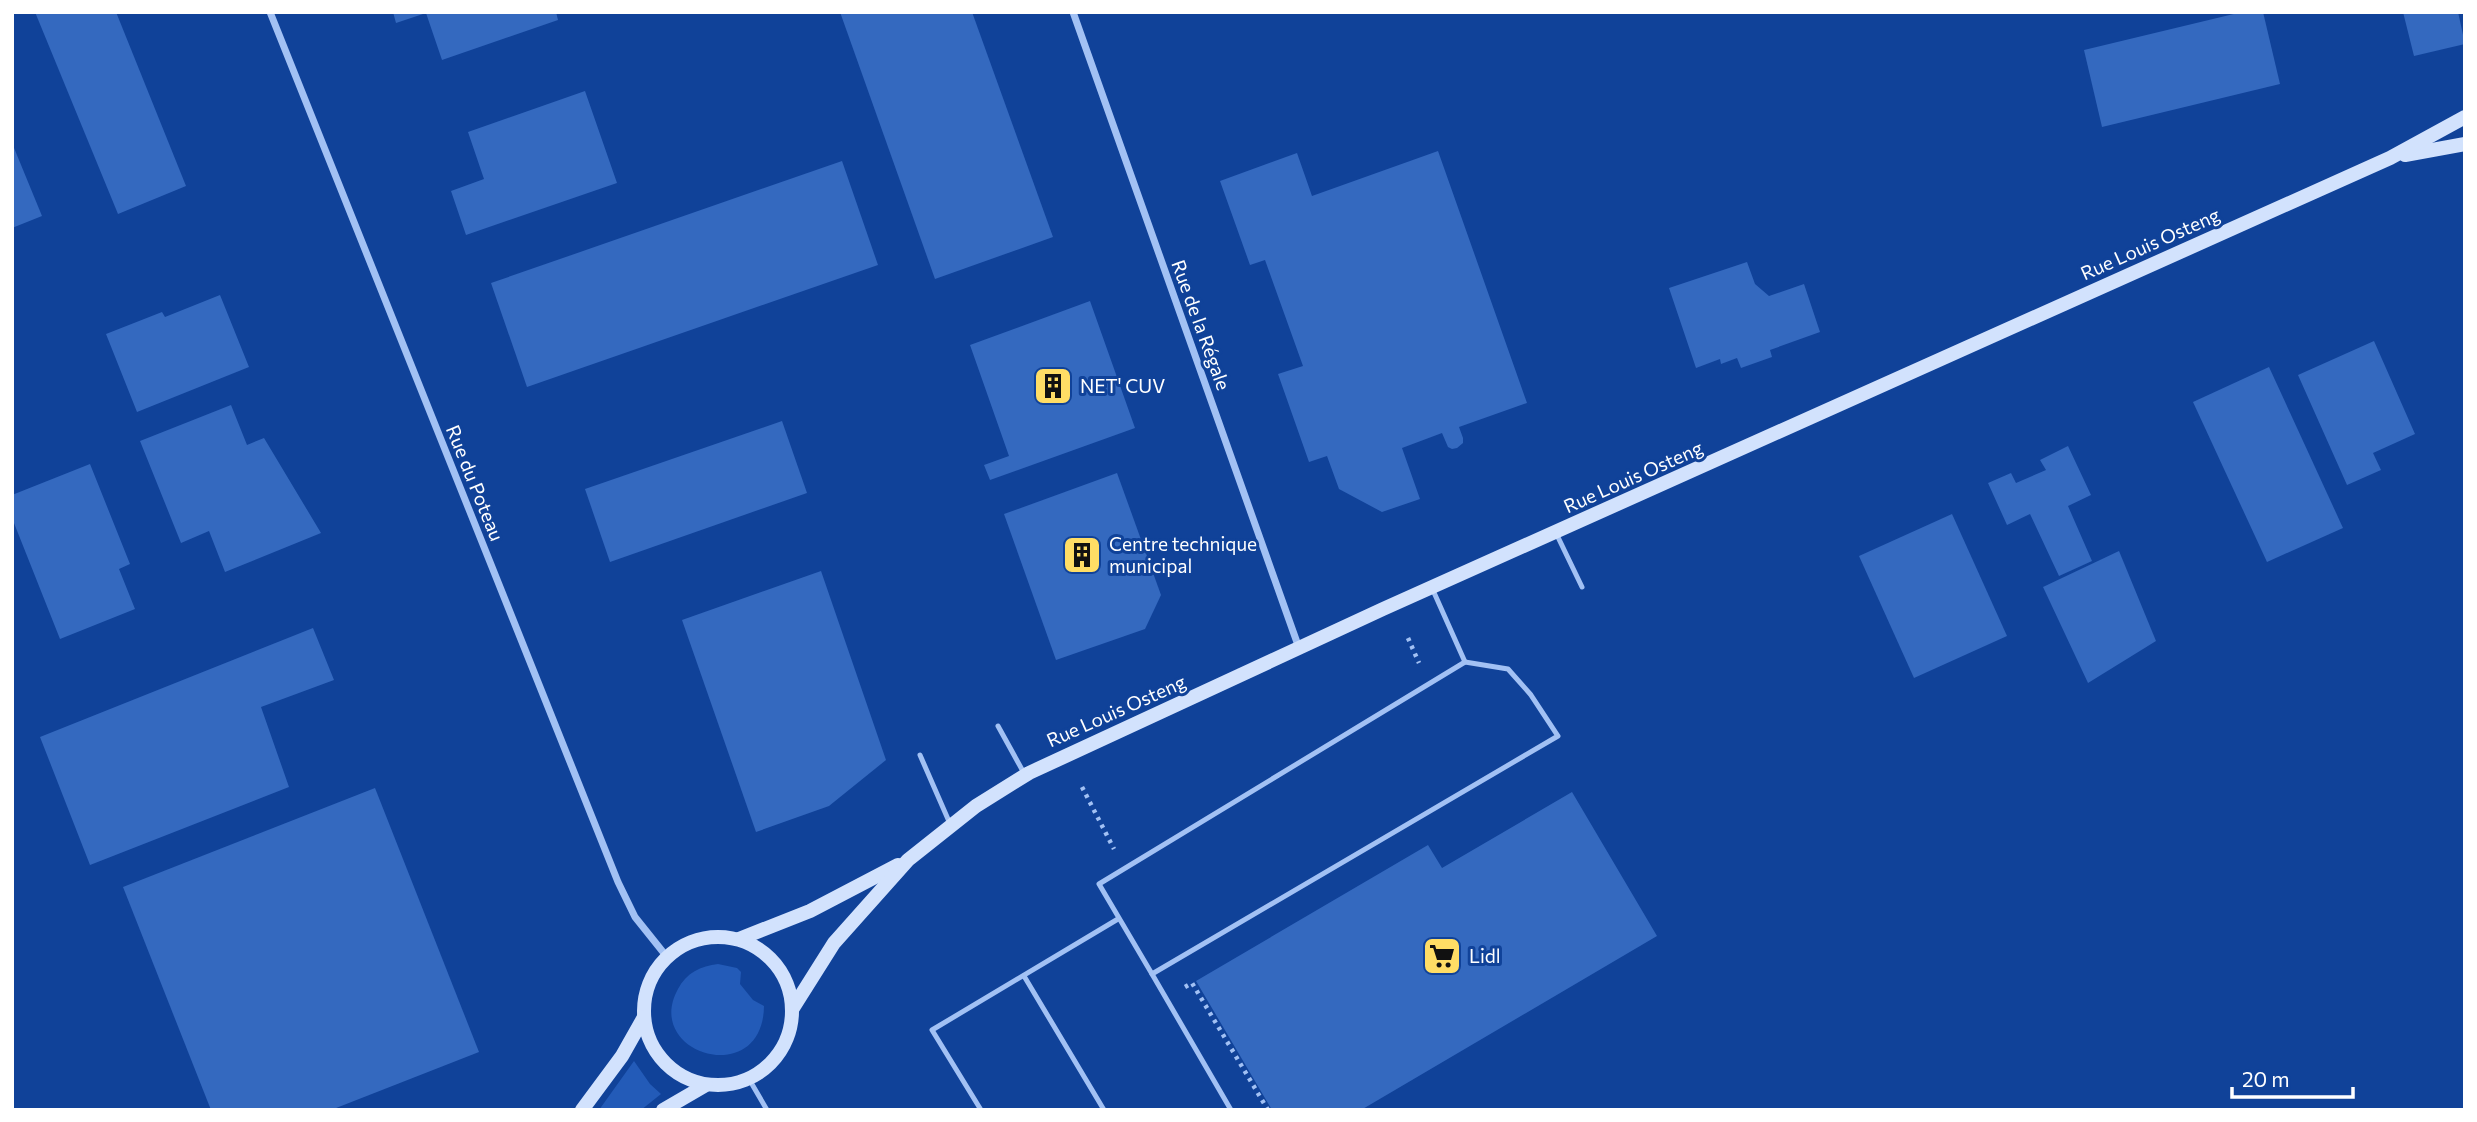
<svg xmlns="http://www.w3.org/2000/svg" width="2477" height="1122" viewBox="0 0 2477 1122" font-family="Commissioner,sans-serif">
  <rect width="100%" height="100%" fill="#104299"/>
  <g fill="#235bb8">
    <path d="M718,964L737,968L741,972L740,984L753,1000L764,1006C763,1090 642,1054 678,989C686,973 701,966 718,964Z"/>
    <path d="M634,1061L650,1084L661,1094L641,1110H599Z"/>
  </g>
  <g fill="#3469bf">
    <path d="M35,12H116L186,186L118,214Z"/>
    <path d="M393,12H556L558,20L442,60L426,13L396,23Z"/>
    <path d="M840,12H972L1053,237L935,279Z"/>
    <path d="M2242,12H2263L2280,84L2102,127L2084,50Z"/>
    <path d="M2403,12H2458L2465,44L2414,56Z"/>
    <path d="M585,91L617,183L466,235L451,191L484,179L468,132Z"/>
    <path d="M12,143L42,216L12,228Z"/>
    <path d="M1438,151L1527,403L1459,427L1463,438V443L1457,448L1452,449L1448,447L1442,433L1402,448L1420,499L1382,512L1339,489L1327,456L1309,462L1278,374L1303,366L1265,260L1250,265L1220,181L1297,153L1312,196Z"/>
    <path d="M842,161L878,265L527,387L491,283Z"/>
    <path d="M1747,262L1755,284L1769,296L1804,284L1820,332L1770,350L1772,357L1741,368L1737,358L1721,364L1720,359L1696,368L1669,288Z"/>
    <path d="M220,295L249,367L137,412L106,334L162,312L165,317Z"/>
    <path d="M1090,301L1135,428L990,480L984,465L1009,456L970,345Z"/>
    <path d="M2374,341L2415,434L2373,453L2381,470L2347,485L2298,375Z"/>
    <path d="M2269,367L2343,528L2267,562L2193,402Z"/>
    <path d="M231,405L247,445L264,438L321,533L225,572L209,531L181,543L140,441Z"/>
    <path d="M782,421L807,493L610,562L585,489Z"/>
    <path d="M2068,446L2091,495L2068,506L2092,561L2059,576L2030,514L2007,525L1988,483L2011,473L2016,483L2046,470L2040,460Z"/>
    <path d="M90,464L130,564L119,569L135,609L60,639L12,518V495Z"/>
    <path d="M1117,473L1161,595L1145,629L1056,660L1004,514Z"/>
    <path d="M1952,514L2007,636L1914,678L1859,556Z"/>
    <path d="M2119,551L2156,641L2088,683L2043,587Z"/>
    <path d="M821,571L886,760L829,806L756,832L682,620Z"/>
    <path d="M313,628L334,680L261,707L289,787L90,865L40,737Z"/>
    <path d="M375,788L479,1052L331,1110H211L123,887Z"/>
    <path d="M1572,792L1657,936L1361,1110H1272L1196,981L1428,845L1442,868Z"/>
  </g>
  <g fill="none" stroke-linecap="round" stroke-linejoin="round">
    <g stroke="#a2c1f4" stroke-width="4.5" stroke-dasharray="3.5 5" stroke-linecap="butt">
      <path d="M1408,638L1419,663"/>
      <path d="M1082,787L1114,849"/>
      <path d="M1185,987L1192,983L1268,1110"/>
    </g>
    <g stroke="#a2c1f4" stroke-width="5">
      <path d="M1556,533L1582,587"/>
      <path d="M998,726L1025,775"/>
      <path d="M920,755L951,826"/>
      <path d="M1152,974L1099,884L1465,662"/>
      <path d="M1024,976L1104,1110"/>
      <path d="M749,1079L767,1110"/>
      <path d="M981,1110L932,1030L1118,919"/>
      <path d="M1231,1110L1152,974L1558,736L1531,695L1508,669L1465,662L1432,588"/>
    </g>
    <g stroke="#a2c1f4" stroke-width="7">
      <path d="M270,12L618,882L635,917L667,957"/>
      <path d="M1073,12L1299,648"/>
    </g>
    <g stroke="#d2e2fd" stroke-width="14">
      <path d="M2405,155L2465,144"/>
      <circle cx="718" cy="1011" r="74"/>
      <path d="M739,939L810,911L898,865"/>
      <path d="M793,1008L834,943L908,860L976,806L1029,773L1383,609L2390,158L2465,117"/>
      <path d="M582,1110L622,1056L644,1017"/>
      <path d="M663,1110L706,1085"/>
    </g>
  </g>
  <defs>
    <symbol id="building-square" viewBox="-11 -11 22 22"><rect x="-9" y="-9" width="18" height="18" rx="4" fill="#ffdd65" stroke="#104299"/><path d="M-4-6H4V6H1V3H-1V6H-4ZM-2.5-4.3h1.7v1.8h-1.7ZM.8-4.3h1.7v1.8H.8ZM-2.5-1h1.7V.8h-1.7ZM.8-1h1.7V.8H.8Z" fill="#111"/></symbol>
    <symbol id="supermarket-square" viewBox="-11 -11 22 22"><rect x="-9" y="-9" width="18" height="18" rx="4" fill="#ffdd65" stroke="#104299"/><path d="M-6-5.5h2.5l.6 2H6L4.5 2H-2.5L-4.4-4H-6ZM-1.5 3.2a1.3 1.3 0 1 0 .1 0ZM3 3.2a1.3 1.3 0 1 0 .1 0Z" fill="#111"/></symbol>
  </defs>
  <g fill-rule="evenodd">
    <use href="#building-square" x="1031" y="364" width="44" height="44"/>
    <use href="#building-square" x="1060" y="533" width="44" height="44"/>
    <use href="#supermarket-square" x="1420" y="934" width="44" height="44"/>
  </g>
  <g text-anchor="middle" stroke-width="6" stroke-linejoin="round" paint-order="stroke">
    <g font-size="19" fill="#fff" stroke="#104299">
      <text transform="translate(2150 244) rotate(-24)" y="7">Rue Louis Osteng</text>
      <text transform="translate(1201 325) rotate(70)" y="7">Rue de la Régale</text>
      <text transform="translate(1633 477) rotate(-24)" y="7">Rue Louis Osteng</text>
      <text transform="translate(475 483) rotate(68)" y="7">Rue du Poteau</text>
      <text transform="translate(1116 711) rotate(-24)" y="7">Rue Louis Osteng</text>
    </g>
    <g font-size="19" fill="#fff" stroke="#104299" text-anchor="start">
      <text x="1080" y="393">NET' CUV</text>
      <text x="1109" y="551">Centre technique<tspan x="1109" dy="22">municipal</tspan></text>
      <text x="1469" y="963">Lidl</text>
    </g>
  </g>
  <rect width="2477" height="1122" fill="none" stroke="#ffffff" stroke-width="28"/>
  <path d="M2232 1087v10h121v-10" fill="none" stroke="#ffffff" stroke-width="3.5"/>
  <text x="2242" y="1087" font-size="21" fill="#ffffff" stroke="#104299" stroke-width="5" paint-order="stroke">20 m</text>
</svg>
